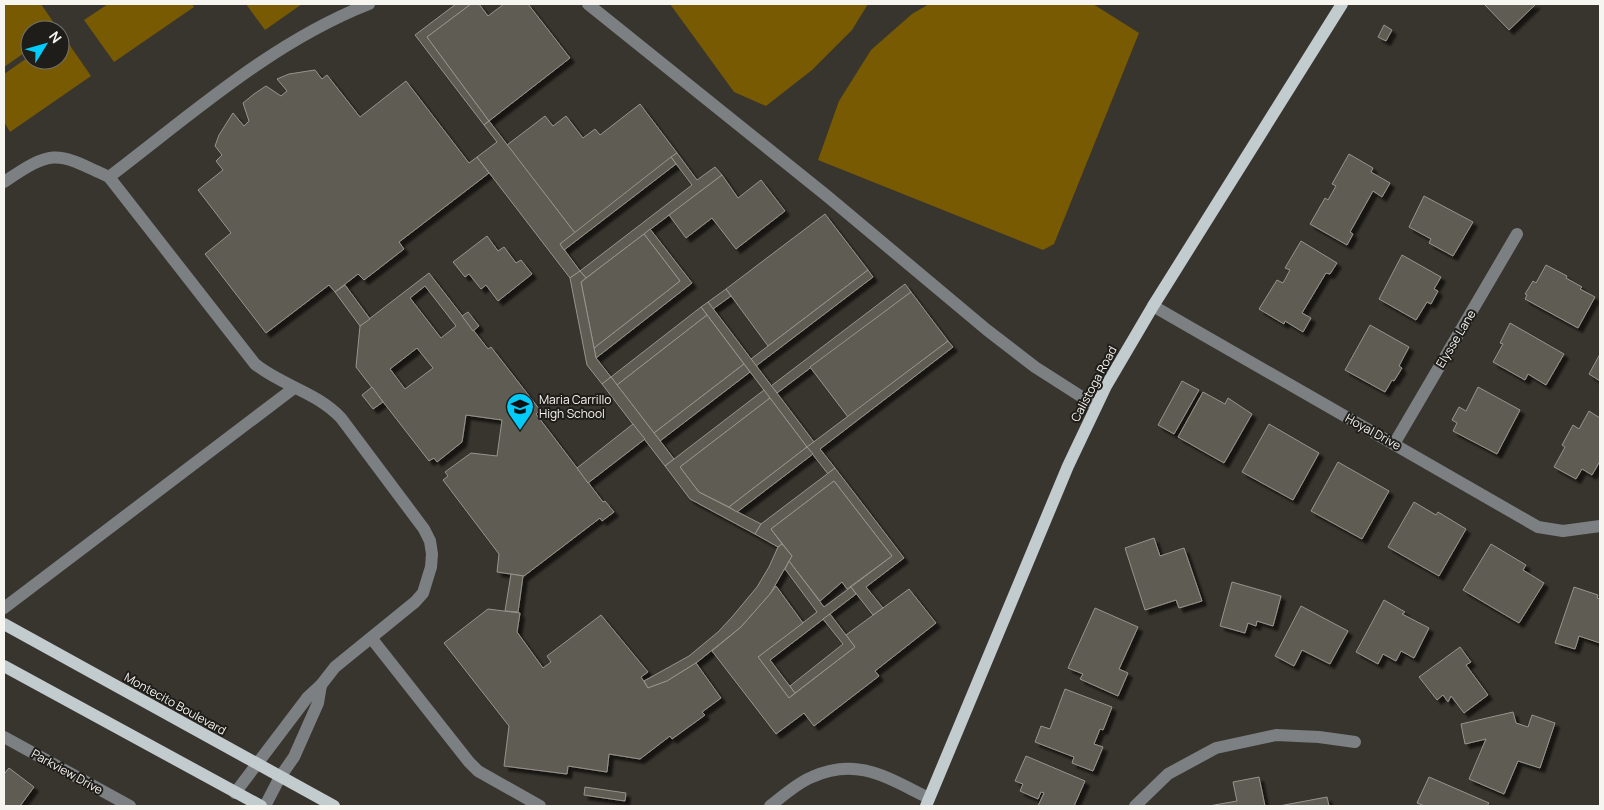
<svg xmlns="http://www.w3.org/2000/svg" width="1604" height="810" viewBox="0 0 1604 810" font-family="Manrope,sans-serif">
  <defs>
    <filter id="shadow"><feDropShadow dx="4.5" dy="4.5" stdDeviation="1" flood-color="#0009"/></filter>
  </defs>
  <rect width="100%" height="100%" fill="#38352e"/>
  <g fill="#775a01">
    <path d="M4,4H41L58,29L30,30V49L4,67Z"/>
    <path d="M108,4H192L194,7L114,62L84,20Z"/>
    <path d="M246,4H302L265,30Z"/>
    <path d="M670,4H868L852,30L812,70L766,106L734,92Z"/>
    <path d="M929,4H1093L1139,33L1054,244L1043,250L818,160L839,101L871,50L912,14Z"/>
    <path d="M62,34L91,76L10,132L4,122V74L30,56V60H60V35Z"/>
  </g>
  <g fill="#5e5b53" stroke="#98948c" fill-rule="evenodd" filter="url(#shadow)">
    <path d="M456,4H471L427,37L489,121L484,125L415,35Z"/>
    <path d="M471,4H479L488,16L504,4H528L570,58L489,121L427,37Z"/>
    <path d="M1484,4H1536L1509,30Z"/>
    <path d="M1384,25L1392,30L1386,41L1378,37Z"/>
    <path d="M315,70L322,79L327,75L360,117L406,81L469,163L477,157L489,173L399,242L404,249L364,280L358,274L335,292L329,285L266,333L205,254L231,233L198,190L223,170L216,161L222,155L215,146L219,135L233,113L244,126L249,121L243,103L254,94L266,86L281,96L287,91L277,79L289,74Z"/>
    <path d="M640,104L677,153L575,233L507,145L545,116L553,126L566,116L583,138L595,129L600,135Z"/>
    <path d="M489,121L575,233L560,244L580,271L570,278L477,157L497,142L484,125Z"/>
    <path d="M677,153L697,180L715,167L722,175L586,278L580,271L692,185L671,157Z"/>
    <path d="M1349,154L1373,168L1371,172L1390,183L1382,197L1373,191L1350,232L1353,234L1347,245L1310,224L1325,198L1328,200L1336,186L1332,184Z"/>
    <path d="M671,157L676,164L564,250L560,244Z"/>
    <path d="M722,175L738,198L761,180L785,211L736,249L712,218L686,238L669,215Z"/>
    <path d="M1424,196L1473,222L1453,256L1429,243L1431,239L1409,227Z"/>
    <path d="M825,214L868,270L768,346L726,289Z"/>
    <path d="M650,229L692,283L596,358L594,348L680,281L644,234Z"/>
    <path d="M644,234L680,281L594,348L581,282Z"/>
    <path d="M487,236L498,251L504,247L516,263L521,260L532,274L498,301L486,285L481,289L469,274L465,277L453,262Z"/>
    <path d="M1301,241L1337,263L1330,274L1326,273L1302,313L1311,318L1303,332L1285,321L1284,324L1259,309L1277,280L1283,283L1290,270L1285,268Z"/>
    <path d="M1402,255L1441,277L1434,289L1438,291L1431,304L1427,302L1416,320L1379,299Z"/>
    <path d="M1546,265L1567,276L1566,278L1582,287L1580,289L1595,297L1578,328L1525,299L1527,295L1525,294L1533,281L1536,283Z"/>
    <path d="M868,270L873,277L756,366L751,359Z"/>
    <path d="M580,271L586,278L581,282L596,358L611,377L602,384L587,365L570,278Z"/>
    <path d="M429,273L488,349L491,347L540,410L536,414L603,502L605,501L614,512L602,521L600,518L524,576L497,572L499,554L443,480L448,476L445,472L471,453L497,456L502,420L466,415L462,442L437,462L434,458L429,461L356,367L360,326ZM425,286L456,326L441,338L410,298ZM417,348L433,368L405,389L390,369Z"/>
    <path d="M905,284L911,292L777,393L771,386Z"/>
    <path d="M345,285L370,319L360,326L335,292Z"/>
    <path d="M726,289L731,296L713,309L708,302Z"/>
    <path d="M911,292L948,341L848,417L810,367Z"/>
    <path d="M708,302L814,442L807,447L701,307Z"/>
    <path d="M701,307L707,315L617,385L611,377Z"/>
    <path d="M468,312L479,326L473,331L462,316Z"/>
    <path d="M707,315L744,364L654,433L617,385Z"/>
    <path d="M1510,323L1564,354L1546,385L1528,374L1525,380L1493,362L1503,344L1500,343Z"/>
    <path d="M1370,325L1409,347L1399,366L1402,368L1394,381L1392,380L1385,392L1345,370Z"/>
    <path d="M948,341L953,347L820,449L835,468L828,474L807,447Z"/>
    <path d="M1600,354V381L1589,374Z"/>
    <path d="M744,364L750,372L660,441L654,433Z"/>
    <path d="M611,377L674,459L665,466L602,384Z"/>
    <path d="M1182,381L1199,390L1174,434L1158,425Z"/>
    <path d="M372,387L383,402L373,409L362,395Z"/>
    <path d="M1478,387L1520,410L1497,454L1453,431L1457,423L1452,420L1459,407L1466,411Z"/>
    <path d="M764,390L770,398L680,467L699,492L761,524L755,534L690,499L665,466Z"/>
    <path d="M1203,392L1225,404L1228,398L1252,414L1224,463L1178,437Z"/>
    <path d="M770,398L807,447L729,507L699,492L680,467Z"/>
    <path d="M1589,411L1600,418V461L1592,475L1582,469L1576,479L1554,467L1565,447L1562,445L1573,425L1579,429Z"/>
    <path d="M633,424L645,439L588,483L577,468Z"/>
    <path d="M1269,424L1319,453L1293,500L1242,472Z"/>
    <path d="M807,447L813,454L737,512L729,507Z"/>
    <path d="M1338,462L1389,491L1362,539L1311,511Z"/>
    <path d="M835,468L904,558L866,587L883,608L873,615L851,587L892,556L834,481L771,529L782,544L778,547L755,534L761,524Z"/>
    <path d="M834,481L892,556L847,589L842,582L820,601L789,561L792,556L771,529Z"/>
    <path d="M1414,502L1436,515L1438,512L1466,529L1439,576L1388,547Z"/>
    <path d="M1154,538L1160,556L1184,548L1202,601L1179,608L1176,600L1145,610L1125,548Z"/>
    <path d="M782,544L792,556L770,594L741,627L696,663L667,681L648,688L644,681L689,656L718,632L732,617L757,587L769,567L778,547Z"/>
    <path d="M1491,544L1526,565L1523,570L1544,583L1519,623L1463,590Z"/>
    <path d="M789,561L824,607L851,587L856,594L770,660L795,693L789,698L758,657L817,612L785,569Z"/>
    <path d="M511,574L523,576L518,612L505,611Z"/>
    <path d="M1232,582L1281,596L1273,626L1257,621L1256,626L1248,623L1245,633L1220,626Z"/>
    <path d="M776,586L803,623L758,657L789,698L855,647L846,635L909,589L936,623L875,671L879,676L814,726L804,713L776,734L712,651L741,627L770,594Z"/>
    <path d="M1574,587L1598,595L1597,598L1600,599V643L1579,636L1575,649L1555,643Z"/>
    <path d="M1384,600L1405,612L1402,614L1429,628L1414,658L1401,651L1396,661L1383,654L1378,664L1356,652Z"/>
    <path d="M1301,606L1348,631L1330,664L1302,650L1294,666L1275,656Z"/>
    <path d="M1095,608L1138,627L1119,669L1128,673L1118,696L1080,679L1083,674L1068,668Z"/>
    <path d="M488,609L520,613L517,632L543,668L551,662L547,656L601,615L648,672L641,677L648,688L667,681L696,663L721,698L702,712L705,715L672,739L670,736L640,759L609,754L607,772L568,766L567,774L504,766L509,726L444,643Z"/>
    <path d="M830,614L855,647L795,693L790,686L843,644L823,619Z"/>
    <path d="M1460,647L1471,662L1466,665L1488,695L1464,713L1451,696L1448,702L1443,695L1437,700L1419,677Z"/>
    <path d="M1065,689L1112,707L1103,730L1100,729L1094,744L1103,747L1093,771L1072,763L1074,757L1035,742L1041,726L1050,729Z"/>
    <path d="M1513,712L1516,723L1528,727L1532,715L1555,723L1540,768L1518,761L1504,794L1469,779L1486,739L1465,744L1461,724Z"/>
    <path d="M1026,756L1085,781L1074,806H1038L1044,793L1041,792L1038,799L1020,791L1023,784L1015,781Z"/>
    <path d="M9,768L34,787L20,806H4V774Z"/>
    <path d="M1259,777L1265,806H1209L1237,801L1233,782Z"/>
    <path d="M1429,777L1489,803L1487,806H1425L1417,803Z"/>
    <path d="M585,787L626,793L625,801L584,795Z"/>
    <path d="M1327,797L1329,806H1279Z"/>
  </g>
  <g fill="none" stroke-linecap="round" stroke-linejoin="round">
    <g stroke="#7c8082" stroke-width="12">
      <path d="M588,4L827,196L987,330L1035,367L1096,406"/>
      <path d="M109,177C192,114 272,42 369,4"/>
      <path d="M4,182C54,148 56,152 109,177L255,364C282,386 317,392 341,418L424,529L430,541L432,554L431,567L423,593L415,602L335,667L321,685L307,698L235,793"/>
      <path d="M1153,306L1538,527L1563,531L1600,526"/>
      <path d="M1394,444L1517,234"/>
      <path d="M4,608L294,388"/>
      <path d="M372,639L469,762L478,771L540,806"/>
      <path d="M4,737L130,806"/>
      <path d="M265,806L280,777L294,757L318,703L321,685"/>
      <path d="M770,806C783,796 797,783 812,777C858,756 889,779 929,798"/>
      <path d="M1135,806L1168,774L1216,748L1276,735L1319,737L1355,742"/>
    </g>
    <g stroke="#c2cbce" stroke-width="12">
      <path d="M4,624L334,806"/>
      <path d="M4,666L261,806"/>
      <path d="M926,806L1068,466L1106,386L1153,306L1342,4"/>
    </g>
  </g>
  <defs>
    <symbol id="school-pin" viewBox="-11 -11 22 30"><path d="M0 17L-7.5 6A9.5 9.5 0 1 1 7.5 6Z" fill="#01cbf9" stroke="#1e1d19"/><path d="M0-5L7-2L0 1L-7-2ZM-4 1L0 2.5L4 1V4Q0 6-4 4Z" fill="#111"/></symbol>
  </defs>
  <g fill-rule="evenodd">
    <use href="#school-pin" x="504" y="391" width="32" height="43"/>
  </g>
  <g text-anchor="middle" stroke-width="4" stroke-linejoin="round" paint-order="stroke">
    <g font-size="12" fill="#f7f5f0" stroke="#1e1d19">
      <text transform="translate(1456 339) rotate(-59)" y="4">Elysse Lane</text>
      <text transform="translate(1094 384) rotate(-62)" y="4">Calistoga Road</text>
      <text transform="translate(1373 432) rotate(29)" y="4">Hoyal Drive</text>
      <text transform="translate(175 704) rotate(29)" y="4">Montecito Boulevard</text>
      <text transform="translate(67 772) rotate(29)" y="4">Parkview Drive</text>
    </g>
    <g font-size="12" fill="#f7f5f0" stroke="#1e1d19" text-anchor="start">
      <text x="539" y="404">Maria Carrillo<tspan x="539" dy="14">High School</tspan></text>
    </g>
  </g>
  <rect width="1604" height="810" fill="none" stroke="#f7f5f0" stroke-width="10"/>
  <g transform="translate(45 45) rotate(53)"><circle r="24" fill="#1e1d19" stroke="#75736f"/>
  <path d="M0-4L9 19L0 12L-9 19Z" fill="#01cbf9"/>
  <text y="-8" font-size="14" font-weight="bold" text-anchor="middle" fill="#f7f5f0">N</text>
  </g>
</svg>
